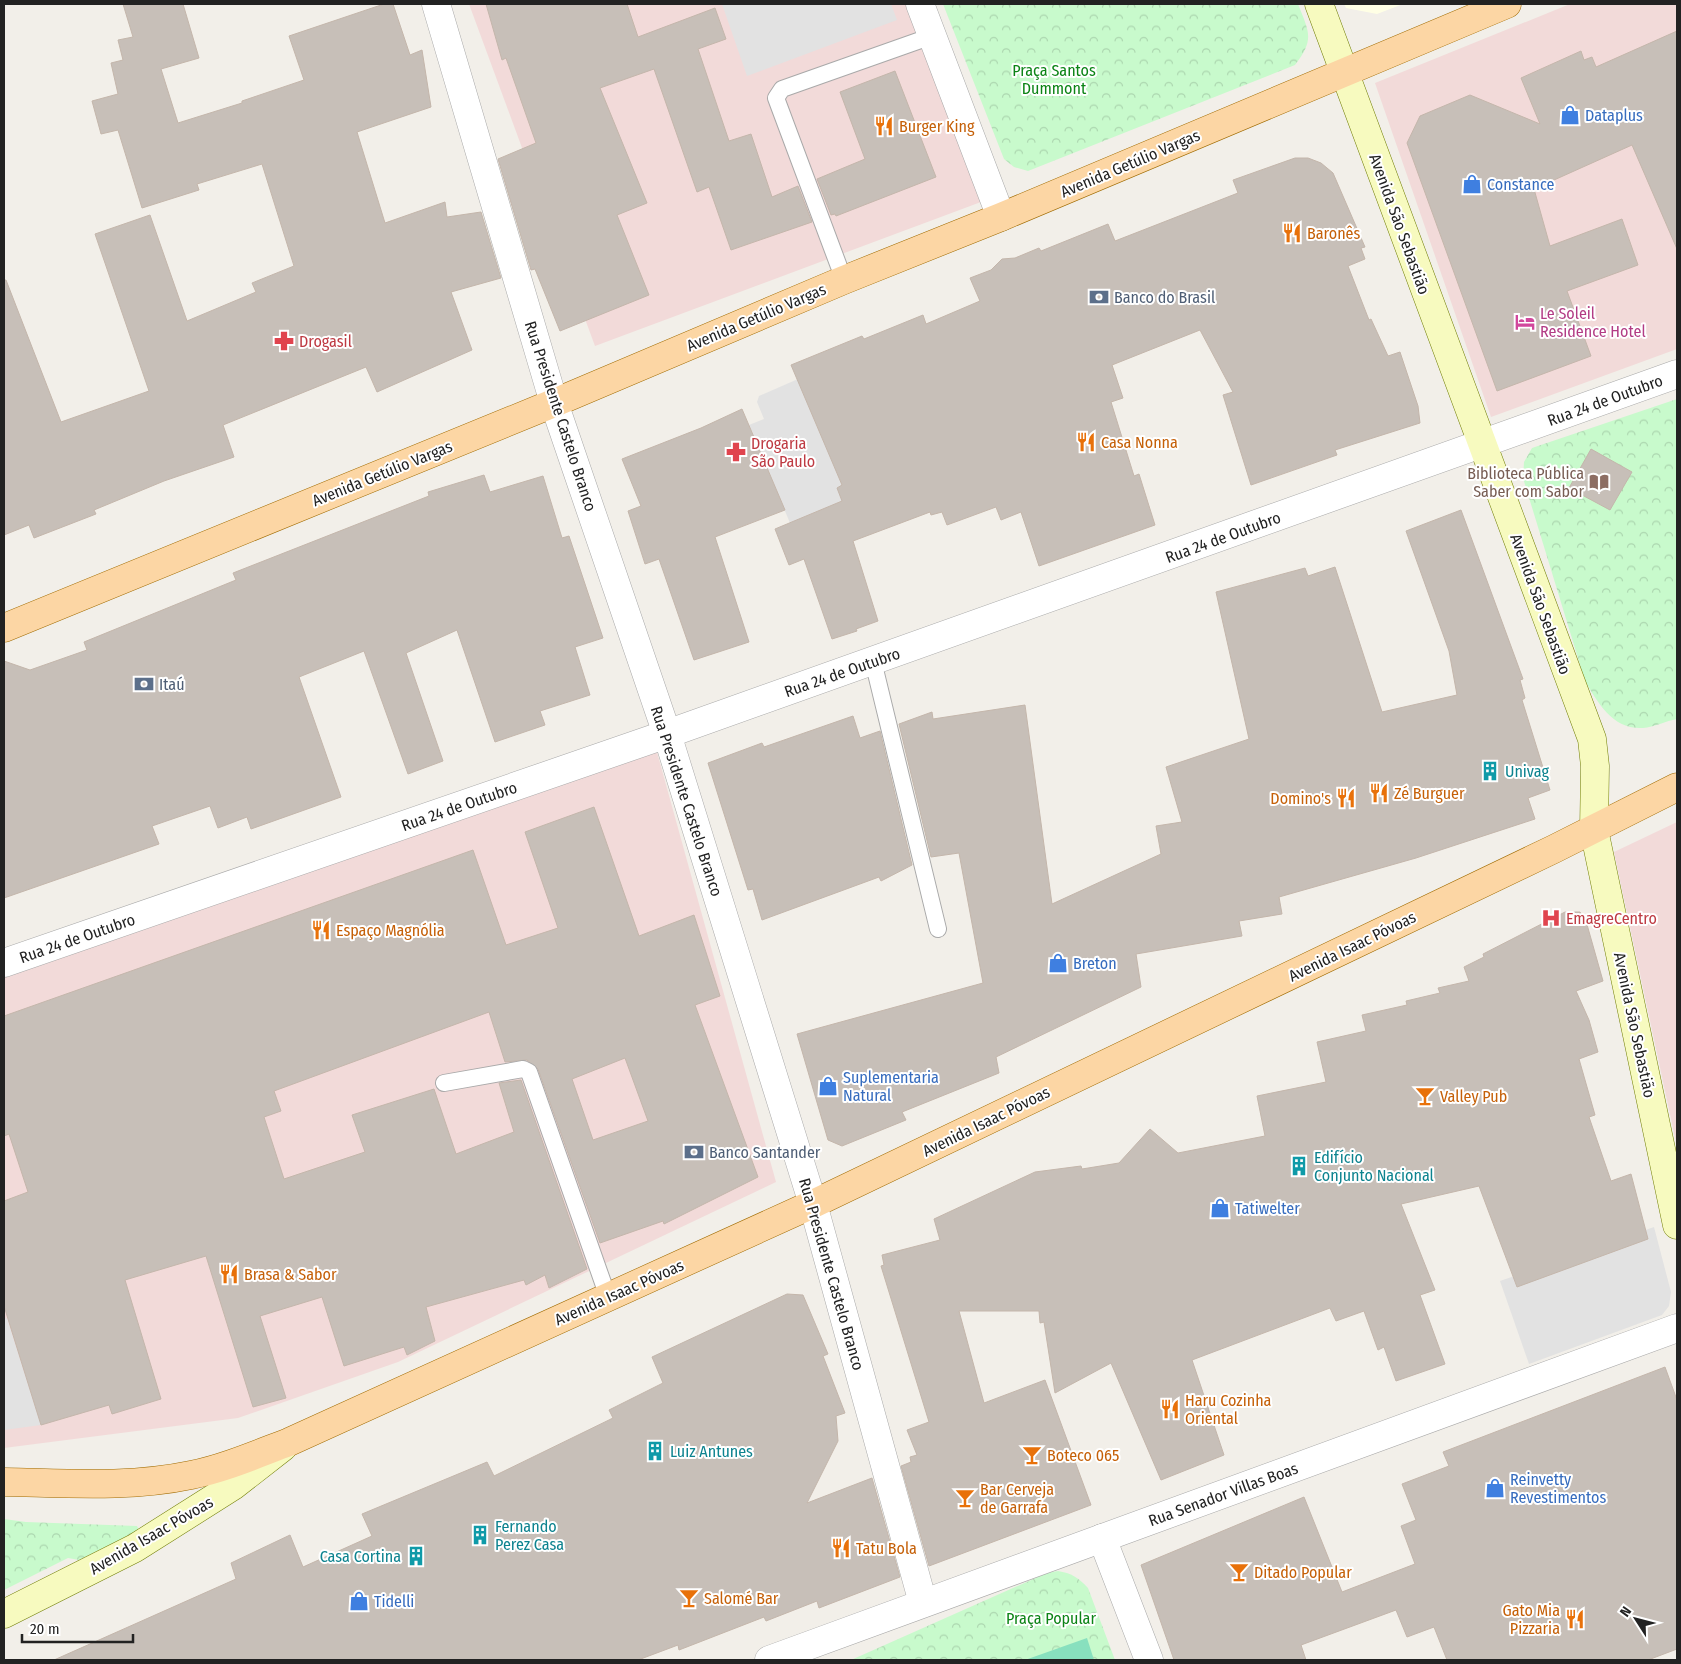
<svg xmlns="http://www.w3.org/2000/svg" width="1681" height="1664" viewBox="0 0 1681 1664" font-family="'Fira Sans Condensed',sans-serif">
  <defs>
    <pattern id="park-crowns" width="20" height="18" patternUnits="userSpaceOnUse" patternTransform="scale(1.25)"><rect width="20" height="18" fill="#c8facc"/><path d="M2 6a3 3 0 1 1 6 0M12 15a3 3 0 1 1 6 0" fill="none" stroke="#acd6af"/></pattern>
  </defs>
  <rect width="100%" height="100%" fill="#f2efe9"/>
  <g fill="#f2dad9">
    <path d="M469,4H908L981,202L595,346Z"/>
    <path d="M1570,4H1677V349L1491,417L1375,83Z"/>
    <path d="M655,745L776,1182L398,1362L238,1418L4,1448V971Z"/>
    <path d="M1677,822V1147L1614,852Z"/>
  </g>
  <path fill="#ffffe5" d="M1344,4H1403L1377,14L1346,8Z"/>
  <g fill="url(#park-crowns)">
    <path d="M943,4H1298C1309,32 1315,39 1295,65L1028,171L1014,167L1004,159Z"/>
    <path d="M1677,399V719C1666,721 1654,727 1643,728C1613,730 1598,703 1585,681L1523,478L1524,462L1532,448Z"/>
    <path d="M4,1519L26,1522L137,1526L139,1530L79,1560L68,1558L4,1590Z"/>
    <path d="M1058,1571C1071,1573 1079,1578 1088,1588L1115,1660H851L1047,1573Z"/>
  </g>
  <path fill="#88e0be" d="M1087,1638L1094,1660H1025Z"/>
  <g fill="#e2e2e2">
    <path d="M722,4H891L897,20L747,76Z"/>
    <path d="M798,379L842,485V501L790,523L749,425L764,419L757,402L759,396Z"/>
    <path d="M1654,1227L1671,1292L1669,1306L1662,1315L1529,1364L1500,1281Z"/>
    <path d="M7,1318L41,1425L4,1430V1319Z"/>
  </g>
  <g fill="#c7bfb8" stroke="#c4b6ab" fill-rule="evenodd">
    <path d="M123,4H183L199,58L161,69L178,123L242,103V101L304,80L289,36L384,4H393L410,55L422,50L431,107L357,132L385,223L445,202L447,217L481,212L501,278L451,292L472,350L377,392L366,367L223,425L234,457L164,481L94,510L96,514L34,538L29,525L4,535V280H6L61,422L149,391L95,234L150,215L187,321L256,292L252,283L294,266L262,164L197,184L199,190L142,208L118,130L101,134L92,101L118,94L111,63L123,60L118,40L133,37Z"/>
    <path d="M486,4H627L638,37L715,8L726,39L698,49L729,141L751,134L772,197L798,186L812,222L731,250L709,187L697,192L654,69L600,88L647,203L617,215L649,295L560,331L535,269L531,270L498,159L536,143L506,58L502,60Z"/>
    <path d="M1677,31V249L1632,145L1534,189L1550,246L1622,219L1638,265L1567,291L1591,356L1497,391L1407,143L1420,116L1470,95L1540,124L1521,78L1581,51L1584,60L1592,57L1596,67Z"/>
    <path d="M895,71L936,177L836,216L835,214L831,215L817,179L865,159L840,92Z"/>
    <path d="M1295,158H1308L1321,163L1333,173L1365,247L1361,248L1365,259L1348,266L1369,320L1371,319L1388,356L1400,352L1418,406L1420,423L1335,450L1337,455L1251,485L1223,395L1233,392L1200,330L1112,365L1123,398L1111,402L1134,476L1139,474L1155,525L1039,566L1021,512L1001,520L996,507L947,525L942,512L931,515L930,512L853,541L878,621L856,629L857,631L832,639L804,559L789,565L775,529L842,501L837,488L842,485L791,365L862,336L864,339L923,315L926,324L980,301L970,278L991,270L1002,259L1015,258L1039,248L1041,251L1108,224L1115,241L1238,193L1233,180Z"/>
    <path d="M742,409L785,510L715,537L749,642L694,660L659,559L645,564L628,511L641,506L622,459L701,428Z"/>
    <path d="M1591,449L1632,472L1610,510L1569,488Z"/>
    <path d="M484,475L490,492L543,476L562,538L569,536L603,638L575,647L590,695L540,711L545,725L495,742L457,630L406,653L443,761L408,774L364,651L299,677L341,797L251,829L247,817L218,828L210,806L152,826L159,844L4,898V661L30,670L87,650L84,642L236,580L233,573L429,496L428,492Z"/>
    <path d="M1461,510L1523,679L1520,680L1525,698L1522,700L1550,790L1528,798L1535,819L1416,858L1279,897L1282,914L1239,921L1242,936L1136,954L1141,987L996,1057L999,1073L902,1112L906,1120L842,1146L828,1140L797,1034L983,983L959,853L931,857L899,724L932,712L933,719L1025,705L1052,904L1161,854L1156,826L1182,822L1166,767L1249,739L1216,592L1305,568L1308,576L1335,567L1382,712L1457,695L1449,651L1406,531Z"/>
    <path d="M853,716L860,738L880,731L912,865L881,881L879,877L762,920L753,889L748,890L708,763L762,743L764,747Z"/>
    <path d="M594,807L639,936L694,915L720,996L695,1005L758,1177L664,1224L663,1221L600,1243L538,1069L527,1060L505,1062L489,1012L274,1091L281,1111L264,1117L284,1179L365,1152L352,1115L434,1089L456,1154L514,1132L499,1083L521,1080L587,1269L549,1288L545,1275L526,1285L524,1280L426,1307L435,1341L407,1355L404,1347L344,1366L322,1297L260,1316L286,1398L253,1407L206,1256L125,1280L161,1399L112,1414L109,1405L41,1425L4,1306V1201L28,1192L9,1134L4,1136V1016L473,850L506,945L558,928L525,832ZM625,1058L648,1121L593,1140L572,1079Z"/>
    <path d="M1565,912H1580L1586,921L1603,981L1576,991L1589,1020L1598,1052L1579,1059L1595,1115L1589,1117L1611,1181L1631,1174L1648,1239L1517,1287L1479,1186L1401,1204L1435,1290L1420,1295L1445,1364L1396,1381L1384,1347L1378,1350L1364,1311L1336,1321L1330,1308L1192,1360L1224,1455L1161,1480L1111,1363L1055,1393L1044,1322L1040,1323L1039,1311H959L984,1403L1045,1380L1091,1505L929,1566L901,1466L911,1462L910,1457L917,1455L907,1430L929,1422L881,1266L884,1265L882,1255L940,1240L934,1219L1035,1172L1081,1166L1082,1169L1119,1163L1150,1129L1178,1153L1265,1136L1257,1096L1326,1082L1317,1042L1366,1031L1362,1015L1407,1005L1406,1001L1440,993L1438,988L1469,981L1464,967L1484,957L1483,954Z"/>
    <path d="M787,1294L803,1295L828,1354L823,1356L845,1413L836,1416L838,1441L807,1503L872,1478L900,1577L819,1608L817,1601L766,1621L764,1617L679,1650L678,1645L638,1660H54L236,1579L231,1563L290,1535L303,1567L372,1536L362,1514L487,1462L494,1476L613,1418L609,1410L663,1383L652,1357Z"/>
    <path d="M1665,1367L1677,1400V1649L1648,1660H1447L1434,1627L1407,1637L1396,1610L1301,1645L1306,1660H1174L1141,1565L1304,1497L1342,1592L1415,1564L1401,1526L1416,1520L1402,1484L1449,1466L1443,1452Z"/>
  </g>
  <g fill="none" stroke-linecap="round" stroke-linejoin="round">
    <defs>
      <g id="lane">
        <path d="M844,280L776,98L782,89L932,36"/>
        <path d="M873,661L938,929"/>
        <path d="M444,1083L523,1069L529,1072L608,1297"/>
      </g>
      <g id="street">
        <path d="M436,4L554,403L667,734L813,1204L923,1603"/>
        <path d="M920,4L1001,217"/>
        <path d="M4,963L667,734L1677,374"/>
        <path d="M1102,1538L1149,1660"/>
        <path d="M769,1660L1677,1328"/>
      </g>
      <g id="secondary">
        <path d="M1319,4L1592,739L1595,766L1594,830L1677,1225"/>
        <path d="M4,1614L135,1548L233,1486L283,1447"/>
      </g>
      <g id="primary">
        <path d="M4,628L554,403L844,280L1001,217L1507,4"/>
        <path d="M4,1482C65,1483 130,1488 191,1475C225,1468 257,1454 289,1442L813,1204L1554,849L1677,787"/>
      </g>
    </defs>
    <use href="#lane" stroke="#a9a9a9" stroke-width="18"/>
    <use href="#street" stroke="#a9a9a9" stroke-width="29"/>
    <use href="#secondary" stroke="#707d05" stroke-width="29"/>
    <use href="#primary" stroke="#a06b00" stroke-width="29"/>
    <use href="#lane" stroke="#fff" stroke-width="16"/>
    <use href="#street" stroke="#fff" stroke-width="28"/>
    <use href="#secondary" stroke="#f7fabf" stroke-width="28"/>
    <use href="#primary" stroke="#fcd6a4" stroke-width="28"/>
  </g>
  <defs>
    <symbol id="shop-bare" viewBox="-9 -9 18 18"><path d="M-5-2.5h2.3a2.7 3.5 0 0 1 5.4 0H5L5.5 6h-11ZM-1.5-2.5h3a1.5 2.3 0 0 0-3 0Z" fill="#3f7fe0" stroke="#fff" stroke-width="2.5" paint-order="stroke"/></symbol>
    <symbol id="restaurant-bare" viewBox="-9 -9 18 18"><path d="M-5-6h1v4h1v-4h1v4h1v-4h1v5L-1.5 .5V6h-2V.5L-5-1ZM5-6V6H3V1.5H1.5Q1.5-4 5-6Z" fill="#e8710a" stroke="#fff" stroke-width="2.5" paint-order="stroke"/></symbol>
    <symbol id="bank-bare" viewBox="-9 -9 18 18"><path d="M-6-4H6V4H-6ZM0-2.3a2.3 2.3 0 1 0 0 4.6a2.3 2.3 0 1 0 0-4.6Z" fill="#5c6f8a" stroke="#fff" stroke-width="2.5" paint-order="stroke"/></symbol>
    <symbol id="hotel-bare" viewBox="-9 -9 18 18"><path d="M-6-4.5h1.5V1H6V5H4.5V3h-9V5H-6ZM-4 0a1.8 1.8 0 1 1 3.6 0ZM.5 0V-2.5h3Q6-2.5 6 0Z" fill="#d1479c" stroke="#fff" stroke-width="2.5" paint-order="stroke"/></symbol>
    <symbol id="pharmacy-bare" viewBox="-9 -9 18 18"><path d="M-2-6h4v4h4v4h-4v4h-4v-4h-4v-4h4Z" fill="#e0444e" stroke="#fff" stroke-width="2.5" paint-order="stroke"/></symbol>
    <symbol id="library-bare" viewBox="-9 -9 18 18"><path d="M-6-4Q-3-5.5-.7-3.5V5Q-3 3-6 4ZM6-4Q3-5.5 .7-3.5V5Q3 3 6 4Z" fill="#8d6e63" stroke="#fff" stroke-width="2.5" paint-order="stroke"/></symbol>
    <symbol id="building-bare" viewBox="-9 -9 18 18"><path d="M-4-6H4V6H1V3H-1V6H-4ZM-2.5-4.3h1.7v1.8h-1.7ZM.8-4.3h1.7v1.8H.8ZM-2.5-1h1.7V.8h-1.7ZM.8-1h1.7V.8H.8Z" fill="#0f9aa8" stroke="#fff" stroke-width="2.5" paint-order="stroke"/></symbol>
    <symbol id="hospital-bare" viewBox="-9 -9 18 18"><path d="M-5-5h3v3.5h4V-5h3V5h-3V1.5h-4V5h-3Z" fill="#e0444e" stroke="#fff" stroke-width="2.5" paint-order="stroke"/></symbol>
    <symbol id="bar-bare" viewBox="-9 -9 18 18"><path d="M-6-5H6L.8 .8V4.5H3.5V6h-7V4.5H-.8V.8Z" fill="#e8710a" stroke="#fff" stroke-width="2.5" paint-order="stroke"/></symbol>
  </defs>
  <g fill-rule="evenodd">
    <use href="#shop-bare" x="1556" y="101" width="28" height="28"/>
    <use href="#restaurant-bare" x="870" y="112" width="28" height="28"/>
    <use href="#shop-bare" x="1458" y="170" width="28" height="28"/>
    <use href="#restaurant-bare" x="1278" y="219" width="28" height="28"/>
    <use href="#bank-bare" x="1085" y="283" width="28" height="28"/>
    <use href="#hotel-bare" x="1511" y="308" width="28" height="28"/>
    <use href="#pharmacy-bare" x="270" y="327" width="28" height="28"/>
    <use href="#restaurant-bare" x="1072" y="428" width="28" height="28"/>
    <use href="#pharmacy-bare" x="722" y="438" width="28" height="28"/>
    <use href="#library-bare" x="1585" y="468" width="28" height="28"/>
    <use href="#bank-bare" x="130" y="670" width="28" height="28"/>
    <use href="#building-bare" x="1476" y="757" width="28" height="28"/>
    <use href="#restaurant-bare" x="1365" y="779" width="28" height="28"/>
    <use href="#restaurant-bare" x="1332" y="784" width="28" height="28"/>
    <use href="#hospital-bare" x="1537" y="904" width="28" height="28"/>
    <use href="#restaurant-bare" x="307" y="916" width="28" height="28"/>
    <use href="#shop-bare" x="1044" y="949" width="28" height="28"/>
    <use href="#shop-bare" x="814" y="1072" width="28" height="28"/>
    <use href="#bar-bare" x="1411" y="1082" width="28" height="28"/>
    <use href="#bank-bare" x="680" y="1138" width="28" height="28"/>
    <use href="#building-bare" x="1285" y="1152" width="28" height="28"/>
    <use href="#shop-bare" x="1206" y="1194" width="28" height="28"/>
    <use href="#restaurant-bare" x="215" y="1260" width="28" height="28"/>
    <use href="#restaurant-bare" x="1156" y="1395" width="28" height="28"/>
    <use href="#building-bare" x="641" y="1437" width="28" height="28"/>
    <use href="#bar-bare" x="1018" y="1441" width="28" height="28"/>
    <use href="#shop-bare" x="1481" y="1474" width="28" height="28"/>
    <use href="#bar-bare" x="951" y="1484" width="28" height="28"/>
    <use href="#building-bare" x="466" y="1521" width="28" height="28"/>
    <use href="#restaurant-bare" x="827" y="1534" width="28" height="28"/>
    <use href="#building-bare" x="402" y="1542" width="28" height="28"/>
    <use href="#bar-bare" x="1225" y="1558" width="28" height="28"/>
    <use href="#bar-bare" x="675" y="1584" width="28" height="28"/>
    <use href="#shop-bare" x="345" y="1587" width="28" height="28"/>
    <use href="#restaurant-bare" x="1561" y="1605" width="28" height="28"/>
  </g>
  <g text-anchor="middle" stroke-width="4" stroke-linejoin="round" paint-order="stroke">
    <g font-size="16" fill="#0c8416" stroke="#fff">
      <text x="1054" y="76">Praça Santos<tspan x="1054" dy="18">Dummont</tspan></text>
      <text x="1051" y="1624">Praça Popular</text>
    </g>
    <g font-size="16" fill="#366cbe" stroke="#fff" text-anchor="start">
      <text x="1585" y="121">Dataplus</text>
      <text x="1487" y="190">Constance</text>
      <text x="1073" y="969">Breton</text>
      <text x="843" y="1083">Suplementaria<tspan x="843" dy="18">Natural</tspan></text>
      <text x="1235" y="1214">Tatiwelter</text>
      <text x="1510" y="1485">Reinvetty<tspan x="1510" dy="18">Revestimentos</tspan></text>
      <text x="374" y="1607">Tidelli</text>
    </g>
    <g font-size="16" fill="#c56008" stroke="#fff" text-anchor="start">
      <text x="899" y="132">Burger King</text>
      <text x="1307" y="239">Baronês</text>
      <text x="1101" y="448">Casa Nonna</text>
      <text x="1394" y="799">Zé Burguer</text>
      <text x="1331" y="804" text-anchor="end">Domino's</text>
      <text x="336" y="936">Espaço Magnólia</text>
      <text x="1440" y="1102">Valley Pub</text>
      <text x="244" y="1280">Brasa &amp; Sabor</text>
      <text x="1185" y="1406">Haru Cozinha<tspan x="1185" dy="18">Oriental</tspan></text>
      <text x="1047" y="1461">Boteco 065</text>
      <text x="980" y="1495">Bar Cerveja<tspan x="980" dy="18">de Garrafa</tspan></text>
      <text x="856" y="1554">Tatu Bola</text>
      <text x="1254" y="1578">Ditado Popular</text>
      <text x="704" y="1604">Salomé Bar</text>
      <text x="1560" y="1616" text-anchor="end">Gato Mia<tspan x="1560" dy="18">Pizzaria</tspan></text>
    </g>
    <g font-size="16" fill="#222" stroke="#fff">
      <text transform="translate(1130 163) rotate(-23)" y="6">Avenida Getúlio Vargas</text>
      <text transform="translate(1400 224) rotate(70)" y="6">Avenida São Sebastião</text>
      <text transform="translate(756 317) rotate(-23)" y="6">Avenida Getúlio Vargas</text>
      <text transform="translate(1605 400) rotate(-20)" y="6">Rua 24 de Outubro</text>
      <text transform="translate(561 416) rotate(72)" y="6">Rua Presidente Castelo Branco</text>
      <text transform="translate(382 473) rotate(-22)" y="6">Avenida Getúlio Vargas</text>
      <text transform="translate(1223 537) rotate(-20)" y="6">Rua 24 de Outubro</text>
      <text transform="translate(1541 604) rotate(70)" y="6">Avenida São Sebastião</text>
      <text transform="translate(842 672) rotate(-19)" y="6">Rua 24 de Outubro</text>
      <text transform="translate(687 801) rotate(72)" y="6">Rua Presidente Castelo Branco</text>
      <text transform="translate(459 806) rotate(-19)" y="6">Rua 24 de Outubro</text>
      <text transform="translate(77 938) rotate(-19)" y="6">Rua 24 de Outubro</text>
      <text transform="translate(1352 946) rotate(-26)" y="6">Avenida Isaac Póvoas</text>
      <text transform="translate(1635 1025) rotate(78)" y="6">Avenida São Sebastião</text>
      <text transform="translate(986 1121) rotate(-26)" y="6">Avenida Isaac Póvoas</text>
      <text transform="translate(832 1274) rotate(74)" y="6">Rua Presidente Castelo Branco</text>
      <text transform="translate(619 1292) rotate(-24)" y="6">Avenida Isaac Póvoas</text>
      <text transform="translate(1223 1494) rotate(-20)" y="6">Rua Senador Villas Boas</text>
      <text transform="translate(151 1535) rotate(-30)" y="6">Avenida Isaac Póvoas</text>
    </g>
    <g font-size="16" fill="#4e5e75" stroke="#fff" text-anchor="start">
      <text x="1114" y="303">Banco do Brasil</text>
      <text x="159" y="690">Itaú</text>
      <text x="709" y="1158">Banco Santander</text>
    </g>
    <g font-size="16" fill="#b23c85" stroke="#fff" text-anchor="start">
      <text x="1540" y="319">Le Soleil<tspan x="1540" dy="18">Residence Hotel</tspan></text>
    </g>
    <g font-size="16" fill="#be3a42" stroke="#fff" text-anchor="start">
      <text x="299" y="347">Drogasil</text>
      <text x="751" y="449">Drogaria<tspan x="751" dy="18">São Paulo</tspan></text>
      <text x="1566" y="924">EmagreCentro</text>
    </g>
    <g font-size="16" fill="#785e54" stroke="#fff" text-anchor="end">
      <text x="1584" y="479">Biblioteca Pública<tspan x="1584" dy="18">Saber com Sabor</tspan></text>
    </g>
    <g font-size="16" fill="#0d838f" stroke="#fff" text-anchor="start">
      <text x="1505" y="777">Univag</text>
      <text x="1314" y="1163">Edifício<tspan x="1314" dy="18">Conjunto Nacional</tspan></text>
      <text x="670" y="1457">Luiz Antunes</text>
      <text x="495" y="1532">Fernando<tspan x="495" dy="18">Perez Casa</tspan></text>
      <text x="401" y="1562" text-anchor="end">Casa Cortina</text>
    </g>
  </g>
  <rect width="1681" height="1664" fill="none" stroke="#222222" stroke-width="10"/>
  <g transform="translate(1636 1619) rotate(306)" stroke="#ffffff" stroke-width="4" paint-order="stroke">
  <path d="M0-4L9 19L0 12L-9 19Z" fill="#222222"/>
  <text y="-8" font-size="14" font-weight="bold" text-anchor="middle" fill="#222222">N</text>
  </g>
  <path d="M22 1634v8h111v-8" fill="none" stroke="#222222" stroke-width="2.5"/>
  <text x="30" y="1634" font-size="15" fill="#222222" stroke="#ffffff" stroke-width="4" paint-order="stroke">20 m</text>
</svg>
